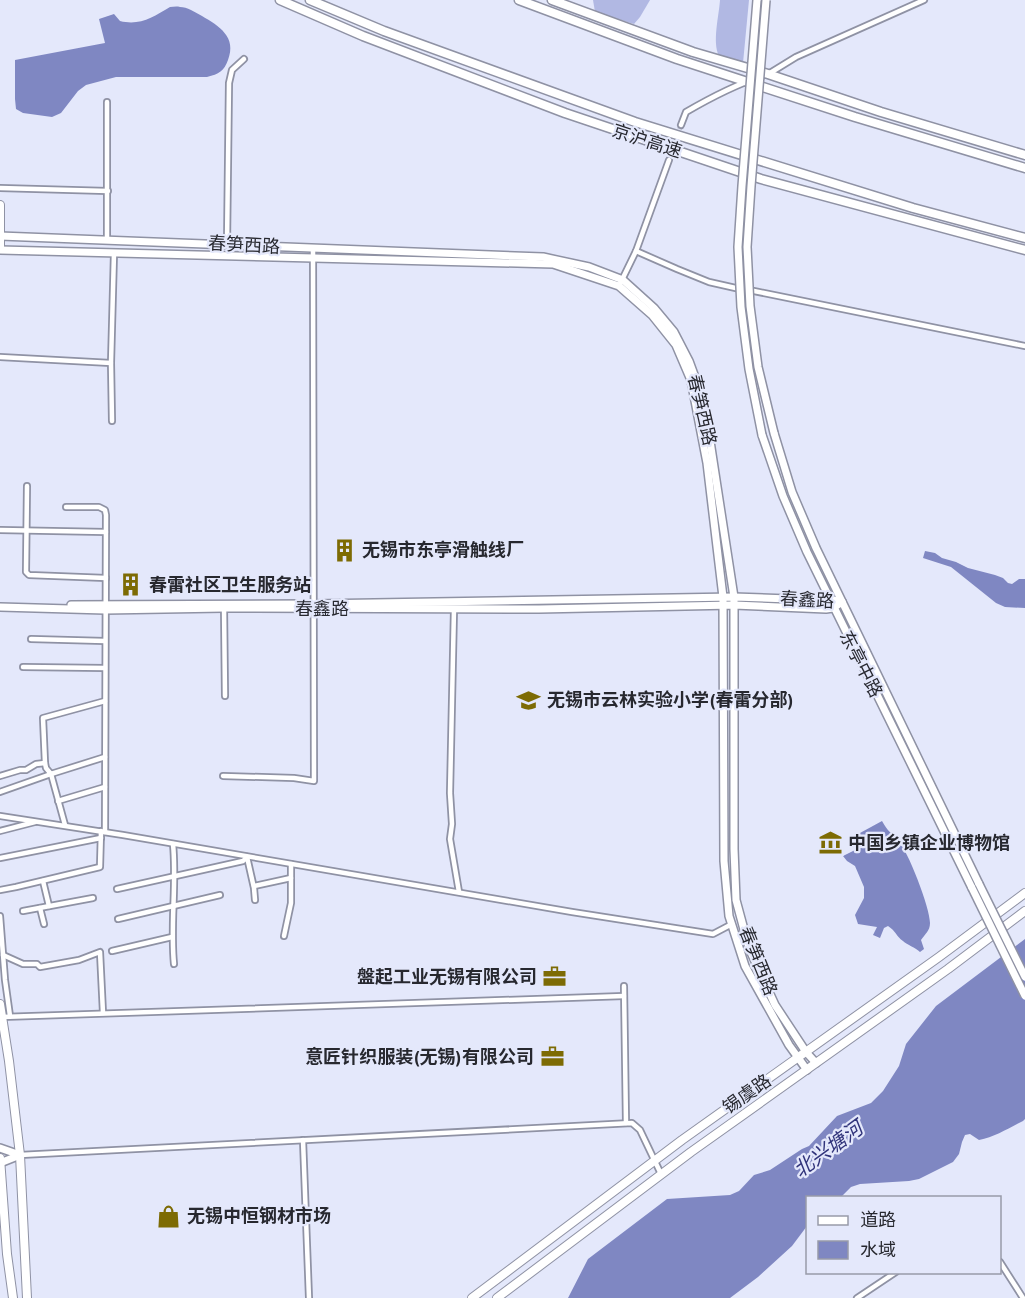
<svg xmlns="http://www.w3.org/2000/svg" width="1025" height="1298" viewBox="0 0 1025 1298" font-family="Mulish,'Noto Sans SC',sans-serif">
  <rect width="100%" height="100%" fill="#e4e8fb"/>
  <g fill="#b1b8e3">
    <path d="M593,0H650L640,17L634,24L595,12Z"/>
    <path d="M720,0H749L743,63L719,56C712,42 719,16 720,0Z"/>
  </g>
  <g fill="#7f87c2">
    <path d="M170,7C173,7 176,6 180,7C187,7 195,12 202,16C219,26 237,37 228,60C224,71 219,74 207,77H116L86,85L78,91L61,113L52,117L23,113L16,109L15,99V60L105,43L99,19L114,14L120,21C140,26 153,17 170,7Z"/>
    <path d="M925,551L935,553L942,558L956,562L968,568L995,575L1003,578L1008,583L1012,584L1019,579H1025V608L1005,607L996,603L951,567L923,558Z"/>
    <path d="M882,821C888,832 890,831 897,839C908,850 930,908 930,923C930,931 925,934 921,940L924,949L920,952C916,948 906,944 903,941C896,936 896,931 888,926L884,928L880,938L873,935L877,927L858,924L855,915L864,898V887L855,866L847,861L843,856L855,850L849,839Z"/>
    <path d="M1025,939V1119L1023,1121C1009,1128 995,1137 979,1140L970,1134L965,1135L962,1142L959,1154L953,1162L919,1179L909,1181L860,1184L851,1187L841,1197L808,1198L807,1226L792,1246L758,1277L730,1298H568L588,1259L667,1199L730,1195L739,1191L754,1175L770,1170L802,1149L809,1146L837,1116L871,1103L883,1091L899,1066L906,1044L936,1006Z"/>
  </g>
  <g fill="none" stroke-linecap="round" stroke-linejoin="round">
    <path stroke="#bec2d2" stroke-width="4.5" stroke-dasharray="4.5 2" stroke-linecap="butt" d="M669,160L681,125"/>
    <defs>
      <g id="street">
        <path d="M770,73L796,57L924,0"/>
        <path d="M107,102V240"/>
        <path d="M681,125L686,112C710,98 735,85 762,76"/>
        <path d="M0,188L108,191"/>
        <path d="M227,244L229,83L232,70L244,59"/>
        <path d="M636,251L677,269L709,282L740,289"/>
        <path d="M619,286L636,251L669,160"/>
        <path d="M749,290L1025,346"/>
        <path d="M0,357L111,363"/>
        <path d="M112,421L111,363L114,253"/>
        <path d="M27,486L26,572L29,575L106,578"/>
        <path d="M66,507H99L105,510L106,515L105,832"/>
        <path d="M0,530L106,532"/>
        <path d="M224,606L225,696"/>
        <path d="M454,609L450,793L452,824L450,839L459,892"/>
        <path d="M31,639L105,641"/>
        <path d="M23,667L105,668"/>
        <path d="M45,763L43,718L105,701"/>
        <path d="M0,776L20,770H26L36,764L45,763L46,768L51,774L65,825"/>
        <path d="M223,776L294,778L314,781L313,248"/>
        <path d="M0,792L51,774L105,757"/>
        <path d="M58,801L105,787"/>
        <path d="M0,816L123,835L572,912L713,934L732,924"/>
        <path d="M0,831L35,822"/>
        <path d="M173,844C177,884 170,924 174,964"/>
        <path d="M0,858L101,838"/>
        <path d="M43,881L49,906"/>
        <path d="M254,886L291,878"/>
        <path d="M117,889L243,861L247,857L254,888L255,900"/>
        <path d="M0,890L16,887L100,867L101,831"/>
        <path d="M40,908L44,924"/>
        <path d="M23,911L93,898"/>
        <path d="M0,916L5,980L10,1016"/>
        <path d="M118,919L220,895"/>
        <path d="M284,936L291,903V864"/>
        <path d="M112,951L172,937"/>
        <path d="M3,955L23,964H37L40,967L79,960L100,952L103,1013"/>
        <path d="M624,986L626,1123"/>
        <path d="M2,1017L624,996"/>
        <path d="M303,1140L309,1298"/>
        <path d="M20,1155L632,1123L640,1130L661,1174"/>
        <path d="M1000,1262L1023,1298"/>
        <path d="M857,1298L896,1272"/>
      </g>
      <g id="secondary">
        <path d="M0,236L543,257L589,267L623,280L654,308L674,332L689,361L700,391L706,415L734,597V849L736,900L749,948L775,1005L806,1052L816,1063"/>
        <path d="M0,250L553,264L619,286L652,315L676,345L691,380L707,463L723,597L724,861L729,916L745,966L789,1045L807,1070"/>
        <path d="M774,433L792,492L816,548L979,884"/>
        <path d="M762,435L783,496L807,552L972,888"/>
        <path d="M71,605L314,604L734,597L816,600L829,599L842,602"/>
        <path d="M0,607L105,610L224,608L539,609L734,605L826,609L833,608L842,602"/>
        <path d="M0,1148L20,1155"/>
        <path d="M0,1163L20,1155"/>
      </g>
      <g id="primary">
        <path d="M0,205V247"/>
        <path d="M0,1004L9,1061L20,1155L27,1298"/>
        <path d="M0,1158L7,1254L13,1298"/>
        <path d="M472,1298L682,1140L939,957L1025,893"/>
        <path d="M497,1298L691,1152L948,969L1025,911"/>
      </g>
      <g id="highway">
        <path d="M280,0L363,36L565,113L761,179L1025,250"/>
        <path d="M310,0L384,31L635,122L913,208L1025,238"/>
        <path d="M519,0L677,59L855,117L1025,168"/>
        <path d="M552,0L693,52L768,74L881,112L1025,155"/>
      </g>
    </defs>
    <use href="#street" stroke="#8f92a4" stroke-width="8"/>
    <use href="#secondary" stroke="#8f92a4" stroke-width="10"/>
    <use href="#primary" stroke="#8f92a4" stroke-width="10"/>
    <use href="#highway" stroke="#8f92a4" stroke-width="11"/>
    <use href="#street" stroke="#fff" stroke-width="4.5"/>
    <use href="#secondary" stroke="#fff" stroke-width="7"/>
    <use href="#primary" stroke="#fff" stroke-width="8"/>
    <use href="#highway" stroke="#fff" stroke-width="8"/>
    <defs>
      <g id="secondary-bridge">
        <path d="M757,0L742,186L738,247L741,307L749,369L762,435"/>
        <path d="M766,0L751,186L747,247L750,306L758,367L774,433"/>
        <path d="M979,884L1025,977"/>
        <path d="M972,888L1025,996"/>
      </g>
    </defs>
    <use href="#secondary-bridge" stroke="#8f92a4" stroke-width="10" stroke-linecap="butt"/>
    <use href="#secondary-bridge" stroke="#fff" stroke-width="7"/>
  </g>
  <defs>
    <symbol id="building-bare" viewBox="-9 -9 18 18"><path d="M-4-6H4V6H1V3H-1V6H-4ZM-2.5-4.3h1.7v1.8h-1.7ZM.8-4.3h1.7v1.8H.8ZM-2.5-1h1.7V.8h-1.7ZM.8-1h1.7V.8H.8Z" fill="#7d6b04" stroke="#e4e8fb" stroke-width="2.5" paint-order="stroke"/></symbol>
    <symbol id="school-bare" viewBox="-9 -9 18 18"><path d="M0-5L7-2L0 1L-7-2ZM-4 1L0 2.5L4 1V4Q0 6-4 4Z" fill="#7d6b04" stroke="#e4e8fb" stroke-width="2.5" paint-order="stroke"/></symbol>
    <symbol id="museum-bare" viewBox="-9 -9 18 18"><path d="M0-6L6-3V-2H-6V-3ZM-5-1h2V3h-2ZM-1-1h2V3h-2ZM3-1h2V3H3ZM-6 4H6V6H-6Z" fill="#7d6b04" stroke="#e4e8fb" stroke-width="2.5" paint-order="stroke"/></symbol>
    <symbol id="office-bare" viewBox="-9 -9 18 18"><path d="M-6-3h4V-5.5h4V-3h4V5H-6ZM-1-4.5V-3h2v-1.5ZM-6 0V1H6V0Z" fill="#7d6b04" stroke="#e4e8fb" stroke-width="2.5" paint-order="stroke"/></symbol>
    <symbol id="shop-bare" viewBox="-9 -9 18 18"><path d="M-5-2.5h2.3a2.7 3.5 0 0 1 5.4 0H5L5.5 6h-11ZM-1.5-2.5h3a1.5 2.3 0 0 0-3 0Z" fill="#7d6b04" stroke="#e4e8fb" stroke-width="2.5" paint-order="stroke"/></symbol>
  </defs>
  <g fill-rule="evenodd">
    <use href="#building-bare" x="328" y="534" width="33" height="33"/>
    <use href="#building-bare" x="114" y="568" width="33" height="33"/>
    <use href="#school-bare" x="512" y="684" width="33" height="33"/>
    <use href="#museum-bare" x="814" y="826" width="33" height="33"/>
    <use href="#office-bare" x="538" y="960" width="33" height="33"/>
    <use href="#office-bare" x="536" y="1040" width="33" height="33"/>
    <use href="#shop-bare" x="152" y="1200" width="33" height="33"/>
  </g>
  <g text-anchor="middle" stroke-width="4.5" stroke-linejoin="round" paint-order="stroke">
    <g font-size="18" fill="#27282f" stroke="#e4e8fb">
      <text transform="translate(647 141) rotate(18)" y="6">京沪高速</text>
      <text transform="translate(244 245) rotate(3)" y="6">春笋西路</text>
      <text transform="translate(702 410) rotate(77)" y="6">春笋西路</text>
      <text transform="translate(807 600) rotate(3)" y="6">春鑫路</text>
      <text x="322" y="615">春鑫路</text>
      <text transform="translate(861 664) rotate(63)" y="6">东亭中路</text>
      <text transform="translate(758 961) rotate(68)" y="6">春笋西路</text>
      <text transform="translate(747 1094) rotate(-35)" y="6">锡虞路</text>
    </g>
    <g font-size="18" font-weight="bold" fill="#27282f" stroke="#e4e8fb" text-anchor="start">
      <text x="362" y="556">无锡市东亭滑触线厂</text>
      <text x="149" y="591">春雷社区卫生服务站</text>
      <text x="547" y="706">无锡市云林实验小学(春雷分部)</text>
      <text x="848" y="849">中国乡镇企业博物馆</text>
      <text x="537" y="983" text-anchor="end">盤起工业无锡有限公司</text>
      <text x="534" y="1063" text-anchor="end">意匠针织服装(无锡)有限公司</text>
      <text x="187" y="1222">无锡中恒钢材市场</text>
    </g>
    <g font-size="20" font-style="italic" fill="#31347b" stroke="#e4e8fb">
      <text transform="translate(828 1149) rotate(-36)" y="7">北兴塘河</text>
    </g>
  </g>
  <rect x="806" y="1196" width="195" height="78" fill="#e4e8fb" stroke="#989ba9" stroke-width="1.5"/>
  <rect x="818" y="1216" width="30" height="9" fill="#ffffff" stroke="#989ba9" stroke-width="1.5"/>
  <text x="860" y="1226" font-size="18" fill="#27282f">道路</text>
  <rect x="818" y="1241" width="30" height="18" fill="#7f87c2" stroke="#989ba9" stroke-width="1.5"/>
  <text x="860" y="1256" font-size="18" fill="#27282f">水域</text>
</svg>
